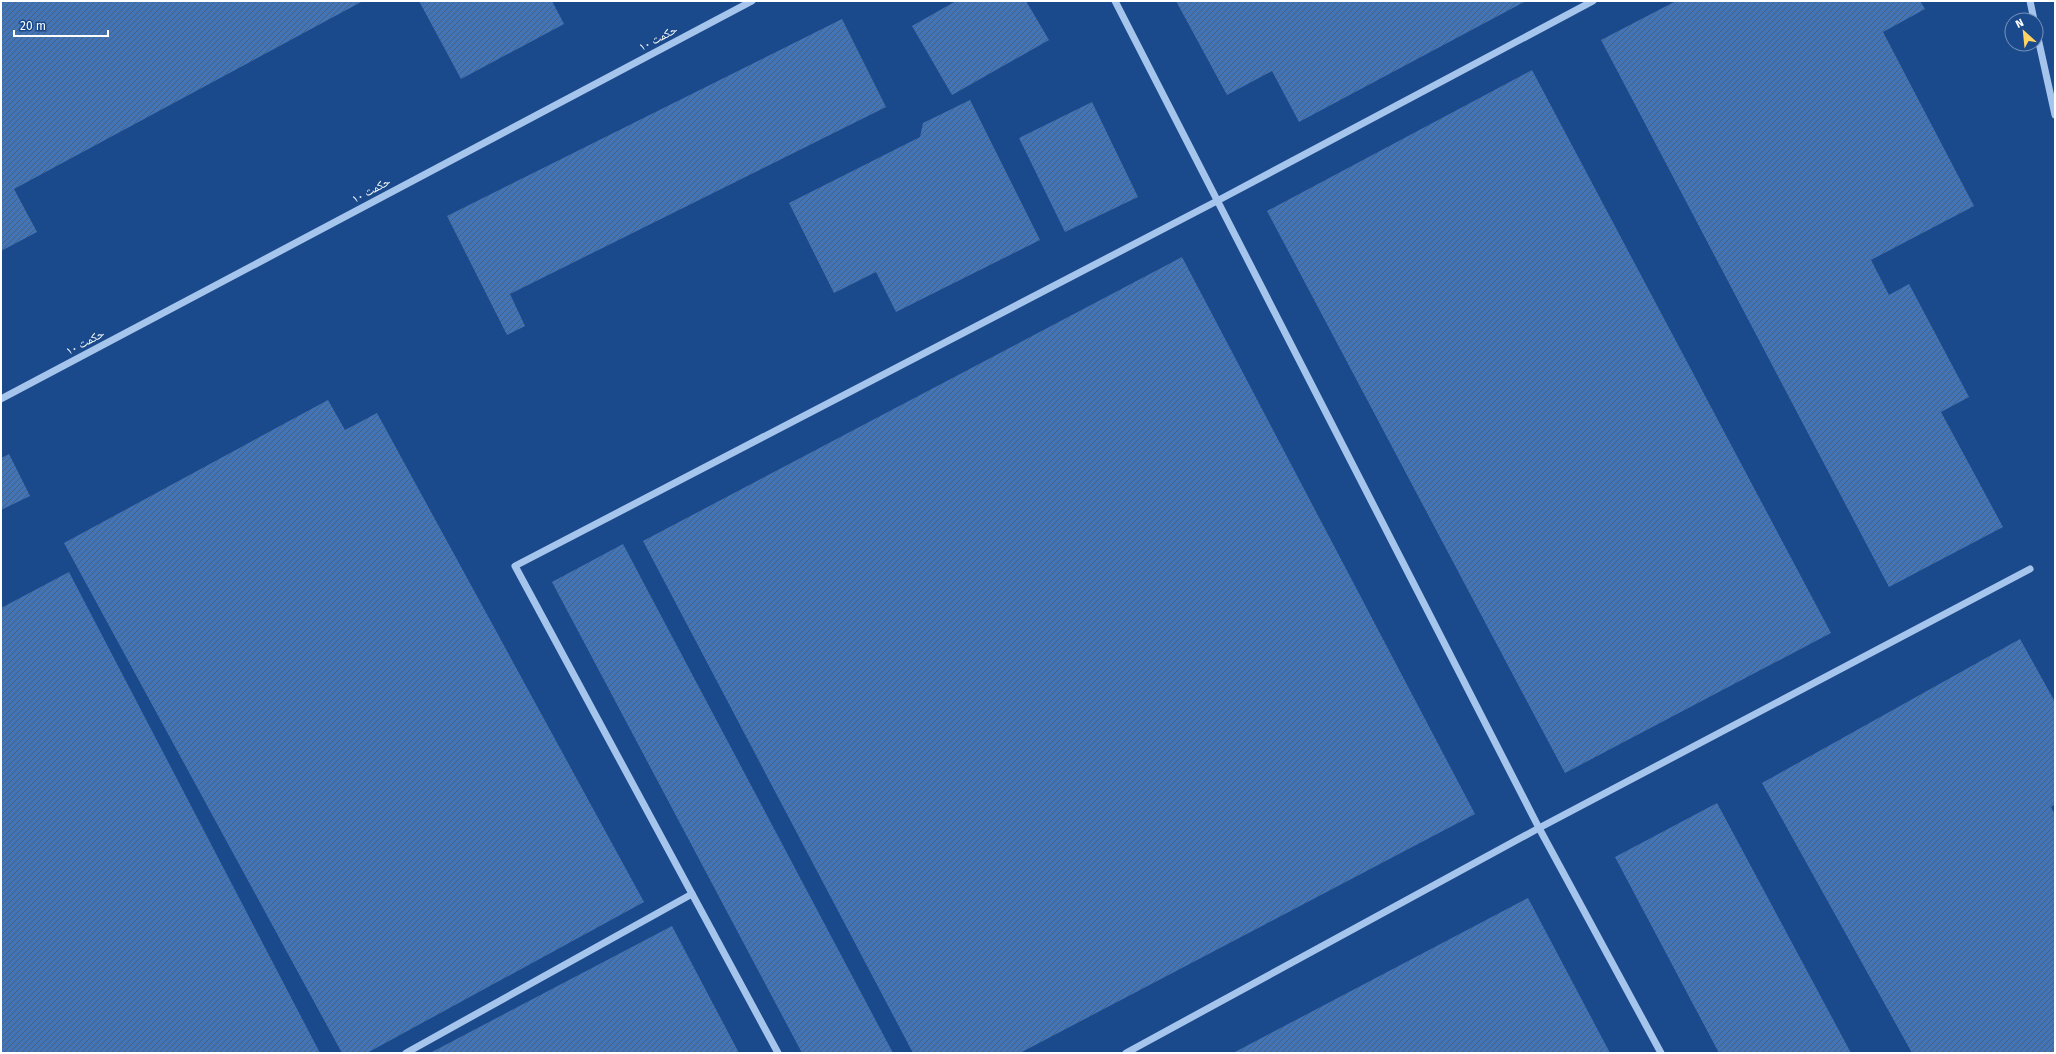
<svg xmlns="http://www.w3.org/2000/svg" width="2056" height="1054" viewBox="0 0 2056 1054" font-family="'Fira Sans','Noto Naskh Arabic',sans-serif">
  <defs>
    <pattern id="building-hatch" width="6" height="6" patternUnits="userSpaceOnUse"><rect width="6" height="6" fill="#4374b5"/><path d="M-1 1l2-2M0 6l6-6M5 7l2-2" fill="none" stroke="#486080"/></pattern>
  </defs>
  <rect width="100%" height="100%" fill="#1b4a8c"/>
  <g fill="url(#building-hatch)">
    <path d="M1,1H363L14,189L37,232L1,251Z"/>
    <path d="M419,1H552L564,24L461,79Z"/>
    <path d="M956,1H1026L1049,40L952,95L912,26Z"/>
    <path d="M1176,1H1526L1299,122L1272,71L1227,95Z"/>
    <path d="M1676,1H1920L1925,9L1883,32L1974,206L1871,260L1889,295L1909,284L1969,397L1941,412L2003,527L1889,587L1601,40Z"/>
    <path d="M842,19L886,107L510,294L525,326L507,335L447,216Z"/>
    <path d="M1532,70L1831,633L1565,773L1267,211Z"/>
    <path d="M970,100L1040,240L896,312L876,272L834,293L789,203L920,137L923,123Z"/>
    <path d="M1092,102L1138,197L1065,232L1019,138Z"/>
    <path d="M1182,257L1475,814L1020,1053H913L643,541Z"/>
    <path d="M328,400L345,430L377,413L644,902L367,1053H342L64,543Z"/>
    <path d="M9,454L30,496L1,510V458Z"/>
    <path d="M623,544L893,1053H802L552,582Z"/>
    <path d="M69,572L320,1053H1V608Z"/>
    <path d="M2020,639L2055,702V804L2051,807L2055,815V1053H1912L1762,783Z"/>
    <path d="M1717,803L1851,1053H1719L1615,857Z"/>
    <path d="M1528,898L1610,1053H1233Z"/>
    <path d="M672,926L739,1053H430Z"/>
  </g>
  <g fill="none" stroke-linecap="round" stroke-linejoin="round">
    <g stroke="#a6c5ed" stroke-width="7">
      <path d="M1115,1L1539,828L1661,1053"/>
      <path d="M2030,1L2034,20"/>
      <path d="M2036,29L2055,115"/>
      <path d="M1,399L752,1"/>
      <path d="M406,1053L692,894"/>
      <path d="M778,1053L515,566L1217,201L1593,1"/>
      <path d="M1126,1053L1539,828L2030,569"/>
    </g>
  </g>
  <g text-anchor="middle" stroke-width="3" stroke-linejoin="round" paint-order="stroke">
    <g font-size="12" fill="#fff" stroke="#1b4a8c">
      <text transform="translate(658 38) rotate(-28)" y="4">حکمت ۱۰</text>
      <text transform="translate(371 190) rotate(-28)" y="4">حکمت ۱۰</text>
      <text transform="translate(85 342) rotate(-28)" y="4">حکمت ۱۰</text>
    </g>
  </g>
  <rect width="2056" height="1054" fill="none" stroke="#ffffff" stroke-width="4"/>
  <g transform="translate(2024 32) rotate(333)"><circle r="19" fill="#1b4a8c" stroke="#7692ba"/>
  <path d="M0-3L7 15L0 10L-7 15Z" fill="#ffd463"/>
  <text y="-6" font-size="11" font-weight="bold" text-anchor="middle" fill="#ffffff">N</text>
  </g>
  <path d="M14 30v6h94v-6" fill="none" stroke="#ffffff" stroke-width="2"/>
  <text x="20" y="30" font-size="12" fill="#ffffff" stroke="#1b4a8c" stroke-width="3" paint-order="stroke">20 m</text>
</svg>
